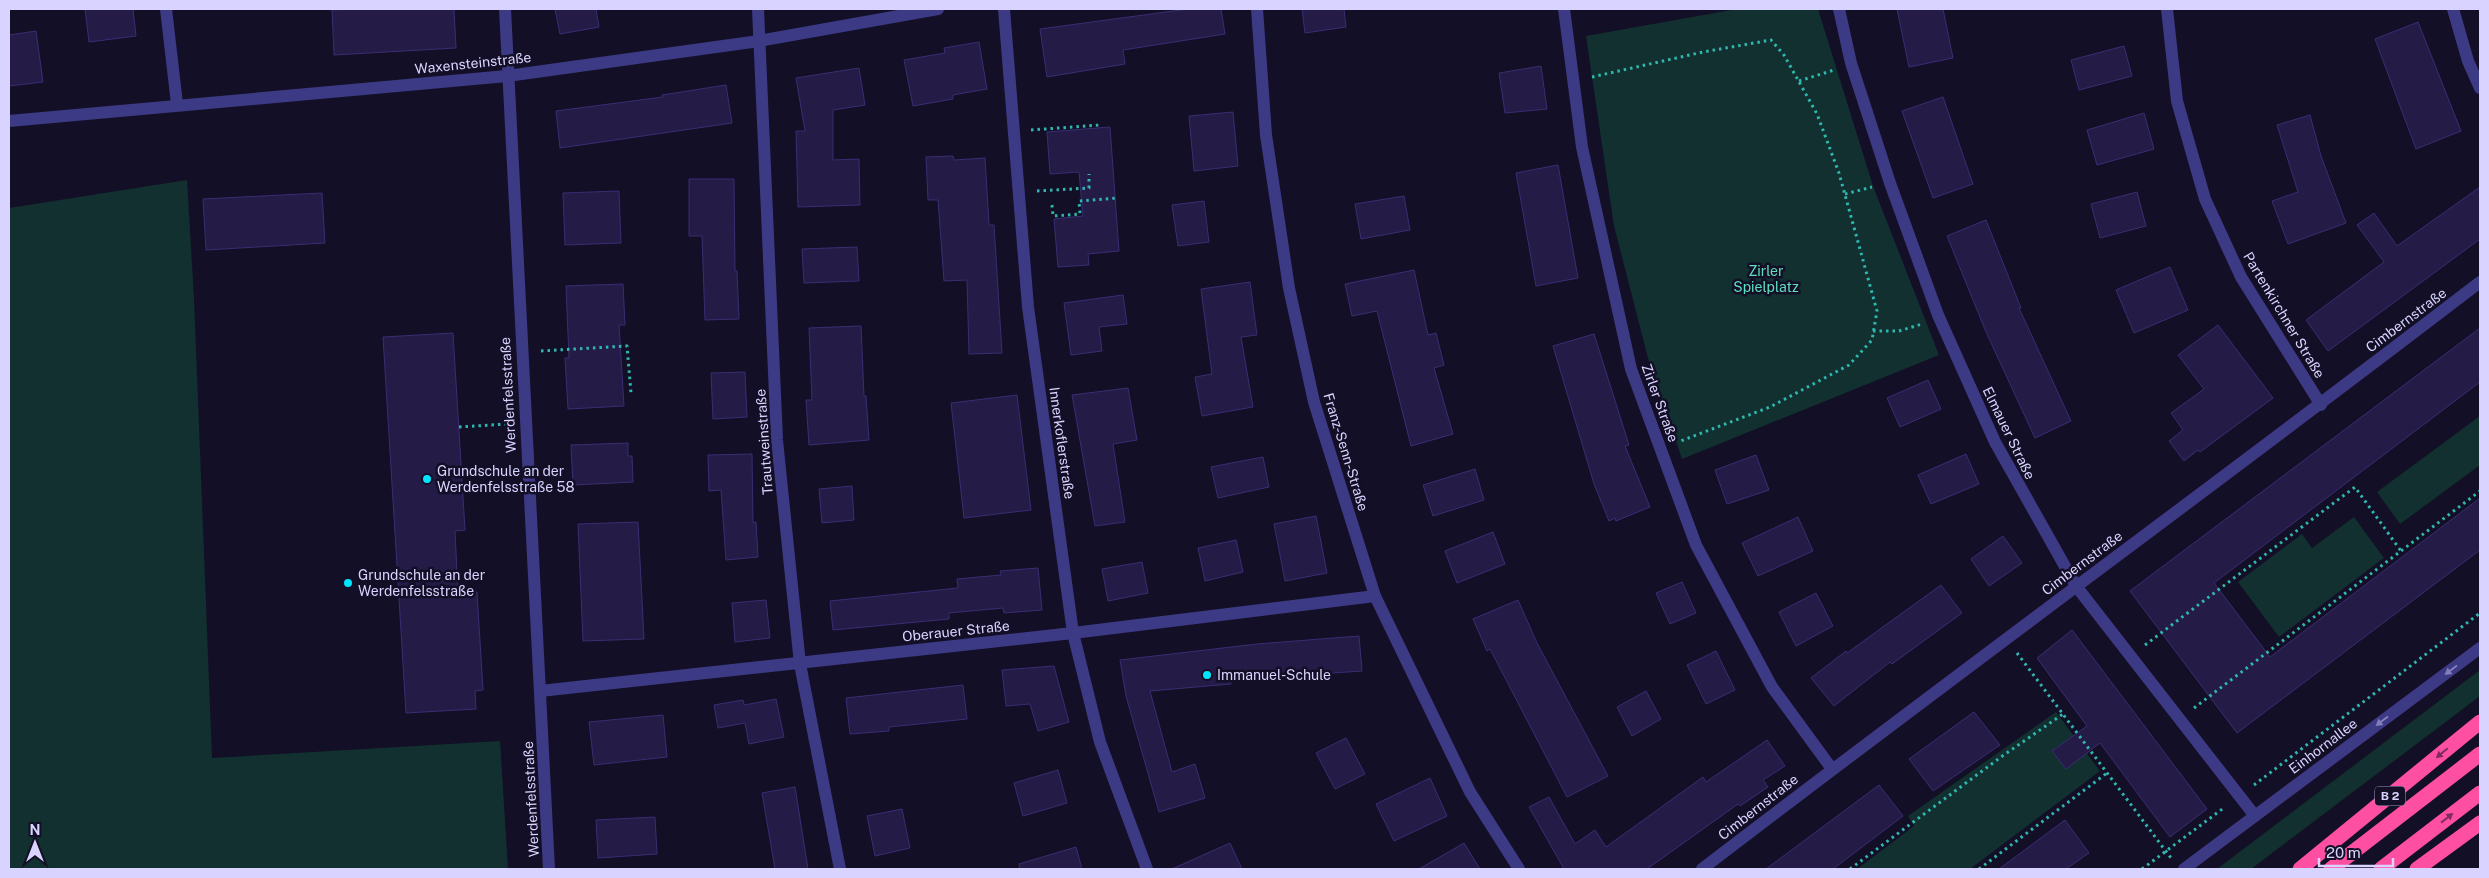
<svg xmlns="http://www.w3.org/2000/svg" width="2489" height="878" viewBox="0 0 2489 878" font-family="'Public Sans',sans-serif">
  <rect width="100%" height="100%" fill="#130f26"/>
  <g fill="#12302f">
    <path d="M1737,9H1818L1873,186L1939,355L1682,459L1648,358L1614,226L1586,36Z"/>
    <path d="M187,180L194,298L212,758L500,741L508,869H9V208Z"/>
    <path d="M2480,416V465L2400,524L2377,492Z"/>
    <path d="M2354,517L2384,558L2279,637L2238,582L2302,534L2312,548Z"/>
    <path d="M2480,670V696L2251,869H2217Z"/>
    <path d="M2056,712L2100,771L1970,869H1857L1914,826L1908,816Z"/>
  </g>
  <g fill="#241b47" stroke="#3b2d73">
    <path d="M85,9H133L136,36L89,42Z"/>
    <path d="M350,9H454L456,48L334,55L332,10Z"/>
    <path d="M555,9H596L599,27L560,34Z"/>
    <path d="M1188,9H1221L1225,34L1123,50L1125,64L1047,77L1040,29Z"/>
    <path d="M1302,9H1344L1346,27L1305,33Z"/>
    <path d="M1897,9H1943L1953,58L1909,67Z"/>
    <path d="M2418,22L2461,131L2416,149L2375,39Z"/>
    <path d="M36,31L43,82L9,86V35Z"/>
    <path d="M979,42L987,89L953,95V99L913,106L904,60L945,53L944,48Z"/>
    <path d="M2124,46L2132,76L2079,90L2071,60Z"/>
    <path d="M1541,66L1547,109L1505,113L1499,73Z"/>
    <path d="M859,68L865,105L833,110V160L859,159L860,205L798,207L796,131H805L796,78Z"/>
    <path d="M726,85L732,123L560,148L556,111L663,97L662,95Z"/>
    <path d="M1943,97L1973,184L1933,198L1902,111Z"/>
    <path d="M1233,112L1238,166L1194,171L1189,116Z"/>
    <path d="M2144,113L2154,149L2097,165L2087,130Z"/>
    <path d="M2310,115L2321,156L2346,223L2288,244L2272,201L2298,192L2277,125Z"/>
    <path d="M1110,127L1119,251L1088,254L1089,265L1058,267L1054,219L1083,216L1079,172L1050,174L1047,132Z"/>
    <path d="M953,156L954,160L985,158L989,225H994L1002,353L969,354L967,280L944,281L938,200H928L926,157Z"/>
    <path d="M1558,165L1578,278L1536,286L1516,173Z"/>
    <path d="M689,179H734L735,271H737L739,319L705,320L702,236H689Z"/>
    <path d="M2480,187V239L2328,351L2306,320L2384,262L2357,225L2374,213L2397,246Z"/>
    <path d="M619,191L621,243L565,245L563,193Z"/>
    <path d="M2137,192L2146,226L2100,238L2091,204Z"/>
    <path d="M322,193L325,243L206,250L203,199Z"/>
    <path d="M1404,196L1410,230L1361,239L1355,204Z"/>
    <path d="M1204,201L1209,242L1178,246L1172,205Z"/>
    <path d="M1986,220L2021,308H2019L2071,421L2035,438L1986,332L1947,236Z"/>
    <path d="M857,247L859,281L804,283L802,249Z"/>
    <path d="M2170,267L2188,310L2134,333L2116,290Z"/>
    <path d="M1414,270L1428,335L1436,333L1444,365L1434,368L1453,434L1411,446L1377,311L1352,316L1345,284Z"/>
    <path d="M1250,282L1257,335L1241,337L1253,407L1202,416L1195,377L1212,374L1201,289Z"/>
    <path d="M623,284L625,325H619L624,406L568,409L565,358H569L566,286Z"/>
    <path d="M1123,295L1127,324L1099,327L1102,351L1071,355L1064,303Z"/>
    <path d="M2218,325L2273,398L2200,452L2198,450L2184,461L2169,441L2183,430L2171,413L2204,389L2178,355Z"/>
    <path d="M861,326L864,396H866L869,440L809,445L806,400H812L809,328Z"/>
    <path d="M2480,328V382L2214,583L2270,657L2480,498V550L2237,733L2130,591Z"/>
    <path d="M453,333L465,530L455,531L458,593L477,592L483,690L475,691L476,709L406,713L383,337Z"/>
    <path d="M1594,334L1629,445L1625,446L1650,507L1616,521L1615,518L1609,521L1594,484L1553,346Z"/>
    <path d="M745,372L747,417L713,419L711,373Z"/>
    <path d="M1928,380L1941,409L1900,427L1887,398Z"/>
    <path d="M1128,388L1137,440L1113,444L1125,522L1095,526L1072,395Z"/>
    <path d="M1017,395L1031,510L964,518L951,403Z"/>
    <path d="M628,443V456H632L633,482L573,485L571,445Z"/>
    <path d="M752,454L753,523L756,522L758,557L726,560L721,490L709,491L708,455Z"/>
    <path d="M1966,454L1979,484L1931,504L1918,475Z"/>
    <path d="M1756,455L1769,490L1727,504L1715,470Z"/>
    <path d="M1263,457L1269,487L1218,498L1211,467Z"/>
    <path d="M1475,469L1484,500L1433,516L1423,485Z"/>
    <path d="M852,486L854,520L822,523L819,489Z"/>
    <path d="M1316,516L1327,573L1285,581L1274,524Z"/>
    <path d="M1798,517L1813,551L1758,576L1742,543Z"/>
    <path d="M638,522L644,639L583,641L578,524Z"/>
    <path d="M1493,532L1505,564L1457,583L1445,551Z"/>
    <path d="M2003,536L2022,563L1989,586L1971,559Z"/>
    <path d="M1236,540L1243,572L1205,581L1198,548Z"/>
    <path d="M1142,562L1148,593L1108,601L1102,569Z"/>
    <path d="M1038,568L1042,610L1004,613L1003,608L949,613V619L833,630L830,601L958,588L957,579L1001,575L1000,571Z"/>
    <path d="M1682,582L1696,613L1670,624L1656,593Z"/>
    <path d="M1941,585L1962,613L1892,664L1890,662L1834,706L1811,678L1846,651L1847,653Z"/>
    <path d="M1816,593L1833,626L1796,646L1779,612Z"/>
    <path d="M766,600L770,638L735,642L732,603Z"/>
    <path d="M1518,600L1537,643L1608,776L1567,797L1490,649L1487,651L1473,619Z"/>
    <path d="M2072,630L2207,809L2170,837L2100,743L2066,769L2052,751L2087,726L2037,658Z"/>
    <path d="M1359,636L1362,671L1231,680V684L1150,691L1172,772L1195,764L1205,798L1159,812L1126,696L1120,660L1257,644Z"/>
    <path d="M1716,651L1735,690L1706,704L1687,665Z"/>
    <path d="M1054,666L1069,722L1038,731L1030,704L1006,706L1002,670Z"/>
    <path d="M963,685L967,719L889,727V731L850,734L846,698Z"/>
    <path d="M1646,691L1661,719L1632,736L1617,707Z"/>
    <path d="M776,699L784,737L749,744L745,723L718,728L714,705L743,700L744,705Z"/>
    <path d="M1974,712L2000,745L1933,791L1909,759Z"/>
    <path d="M663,715L667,757L594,765L589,722Z"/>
    <path d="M1346,738L1365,774L1335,789L1316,753Z"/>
    <path d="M1767,740L1785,766L1763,780L1768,787L1740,806L1738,804L1647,869H1564L1529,807L1549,797L1575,844L1595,830L1606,847L1703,777L1706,782Z"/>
    <path d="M1058,770L1067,803L1023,816L1014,783Z"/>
    <path d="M1430,778L1447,816L1394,841L1376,804Z"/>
    <path d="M1879,785L1903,816L1833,869H1766Z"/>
    <path d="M795,787L808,869H775L762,793Z"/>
    <path d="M902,809L910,848L875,856L867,816Z"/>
    <path d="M655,817L657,854L598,858L596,820Z"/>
    <path d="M2065,820L2089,853L2066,869H1999Z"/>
    <path d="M1230,843L1242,869H1172Z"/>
    <path d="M1464,843L1480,869H1419L1452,850Z"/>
    <path d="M1076,847L1082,869H1020L1019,864Z"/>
  </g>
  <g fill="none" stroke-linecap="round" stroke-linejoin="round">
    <g stroke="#2fb8b0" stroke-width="3" stroke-dasharray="2.5 4" stroke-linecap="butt">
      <path d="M1592,77L1703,52L1771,40L1784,55L1817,114L1839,173L1877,311L1872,340L1849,365L1770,407L1678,442"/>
      <path d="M1799,81L1834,70"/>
      <path d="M1031,130L1100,125"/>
      <path d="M1037,191L1089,188V174"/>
      <path d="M1845,194L1872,187"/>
      <path d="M1052,205L1053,216L1080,214L1079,201L1117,198"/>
      <path d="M1873,331H1899L1922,324"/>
      <path d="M541,351L627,346L631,393"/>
      <path d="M459,427L508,424"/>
      <path d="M2145,645L2355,487L2401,551"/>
      <path d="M2017,653L2171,858"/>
      <path d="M2194,708L2480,491"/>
      <path d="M2254,785L2480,613"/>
      <path d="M1850,869L2001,757L2063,714"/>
      <path d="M1979,869L2107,773"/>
      <path d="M2142,869L2225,807"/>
    </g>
    <g stroke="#3d3a85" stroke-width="12">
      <path d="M166,9L177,104"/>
      <path d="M505,9L549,869"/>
      <path d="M758,9L777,440L800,664L840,869"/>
      <path d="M1004,9L1028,307L1073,633L1100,742L1147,869"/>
      <path d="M1257,9L1266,135L1289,288L1314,402L1375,596L1470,792L1519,869"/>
      <path d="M1564,9L1582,147L1631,369L1696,545L1772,687L1832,769"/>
      <path d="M1839,9L1851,63L1890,183L1938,315L1995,442L2076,586L2255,816"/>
      <path d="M2167,9L2177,101L2205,199L2241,277L2321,405"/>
      <path d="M2453,9L2468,61L2480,88"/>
      <path d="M9,121L507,76L759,41L938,9"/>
      <path d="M540,691L1073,633L1375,596"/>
      <path d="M1702,869C1960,671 2222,480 2480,282"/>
      <path d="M2184,869L2480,648"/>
    </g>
    <g stroke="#ff4fa3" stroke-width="15">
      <path d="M2300,869L2480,722"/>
      <path d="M2331,869L2480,754"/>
      <path d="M2381,869L2480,793"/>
      <path d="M2417,869L2480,823"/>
    </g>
  </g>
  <defs><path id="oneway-solid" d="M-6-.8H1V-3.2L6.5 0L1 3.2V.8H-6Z" transform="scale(1.25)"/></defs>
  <g fill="#837fbc">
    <use href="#oneway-solid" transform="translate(2451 670) rotate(143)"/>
    <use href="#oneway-solid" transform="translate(2382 721) rotate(143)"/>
  </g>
  <g fill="#7d2c5e">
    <use href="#oneway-solid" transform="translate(2442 753) rotate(140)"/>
    <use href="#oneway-solid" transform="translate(2447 818) rotate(-38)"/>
  </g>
  <g fill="#00e5ff" stroke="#130f26" stroke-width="2">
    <circle cx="427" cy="479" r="5"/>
    <circle cx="348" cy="583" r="5"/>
    <circle cx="1207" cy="675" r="5"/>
  </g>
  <g text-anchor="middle" stroke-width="5" stroke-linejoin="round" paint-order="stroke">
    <rect fill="#130f26" stroke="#9e99be" stroke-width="1" x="2375" y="786.5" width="30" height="19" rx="4"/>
    <g font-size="12" font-weight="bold" fill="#d9d4ff">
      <text x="2390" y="800">B 2</text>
    </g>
    <g font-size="14" fill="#d9d4ff" stroke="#130f26">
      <text transform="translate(473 63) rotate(-6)" y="5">Waxensteinstraße</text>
      <text transform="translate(2284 315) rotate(59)" y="5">Partenkirchner Straße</text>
      <text transform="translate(2406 320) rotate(-37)" y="5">Cimbernstraße</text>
      <text transform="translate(508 395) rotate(-93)" y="5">Werdenfelsstraße</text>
      <text transform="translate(1660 403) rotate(70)" y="5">Zirler Straße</text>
      <text transform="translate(2009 433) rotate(64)" y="5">Elmauer Straße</text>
      <text transform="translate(764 442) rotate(-94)" y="5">Trautweinstraße</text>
      <text transform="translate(1062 443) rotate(82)" y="5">Innerkoflerstraße</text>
      <text transform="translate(1346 452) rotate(73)" y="5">Franz-Senn-Straße</text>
      <text transform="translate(2082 563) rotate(-37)" y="5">Cimbernstraße</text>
      <text transform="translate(956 631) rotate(-6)" y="5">Oberauer Straße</text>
      <text transform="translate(2323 746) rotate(-37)" y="5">Einhornallee</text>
      <text transform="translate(531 799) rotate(-93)" y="5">Werdenfelsstraße</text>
      <text transform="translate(1758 807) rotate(-38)" y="5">Cimbernstraße</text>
    </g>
    <g font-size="14" fill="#5fe0c0" stroke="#130f26">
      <text x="1766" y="276">Zirler<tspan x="1766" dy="16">Spielplatz</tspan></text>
    </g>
    <g font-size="14" fill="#d9d4ff" stroke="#130f26" text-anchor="start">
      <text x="437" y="476">Grundschule an der<tspan x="437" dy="16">Werdenfelsstraße 58</tspan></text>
      <text x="358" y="580">Grundschule an der<tspan x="358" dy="16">Werdenfelsstraße</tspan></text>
      <text x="1217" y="680">Immanuel-Schule</text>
    </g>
  </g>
  <rect width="2489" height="878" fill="none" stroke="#d9d4ff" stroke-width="20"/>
  <g transform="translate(35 843)" stroke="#130f26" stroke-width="4" paint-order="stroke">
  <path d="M0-4L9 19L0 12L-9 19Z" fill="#d9d4ff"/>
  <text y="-8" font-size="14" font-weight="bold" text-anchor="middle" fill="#d9d4ff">N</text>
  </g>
  <path d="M2319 858v8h74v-8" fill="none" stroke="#d9d4ff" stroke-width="2.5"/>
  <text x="2326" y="858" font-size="15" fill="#d9d4ff" stroke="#130f26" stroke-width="4" paint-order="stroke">20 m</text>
</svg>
